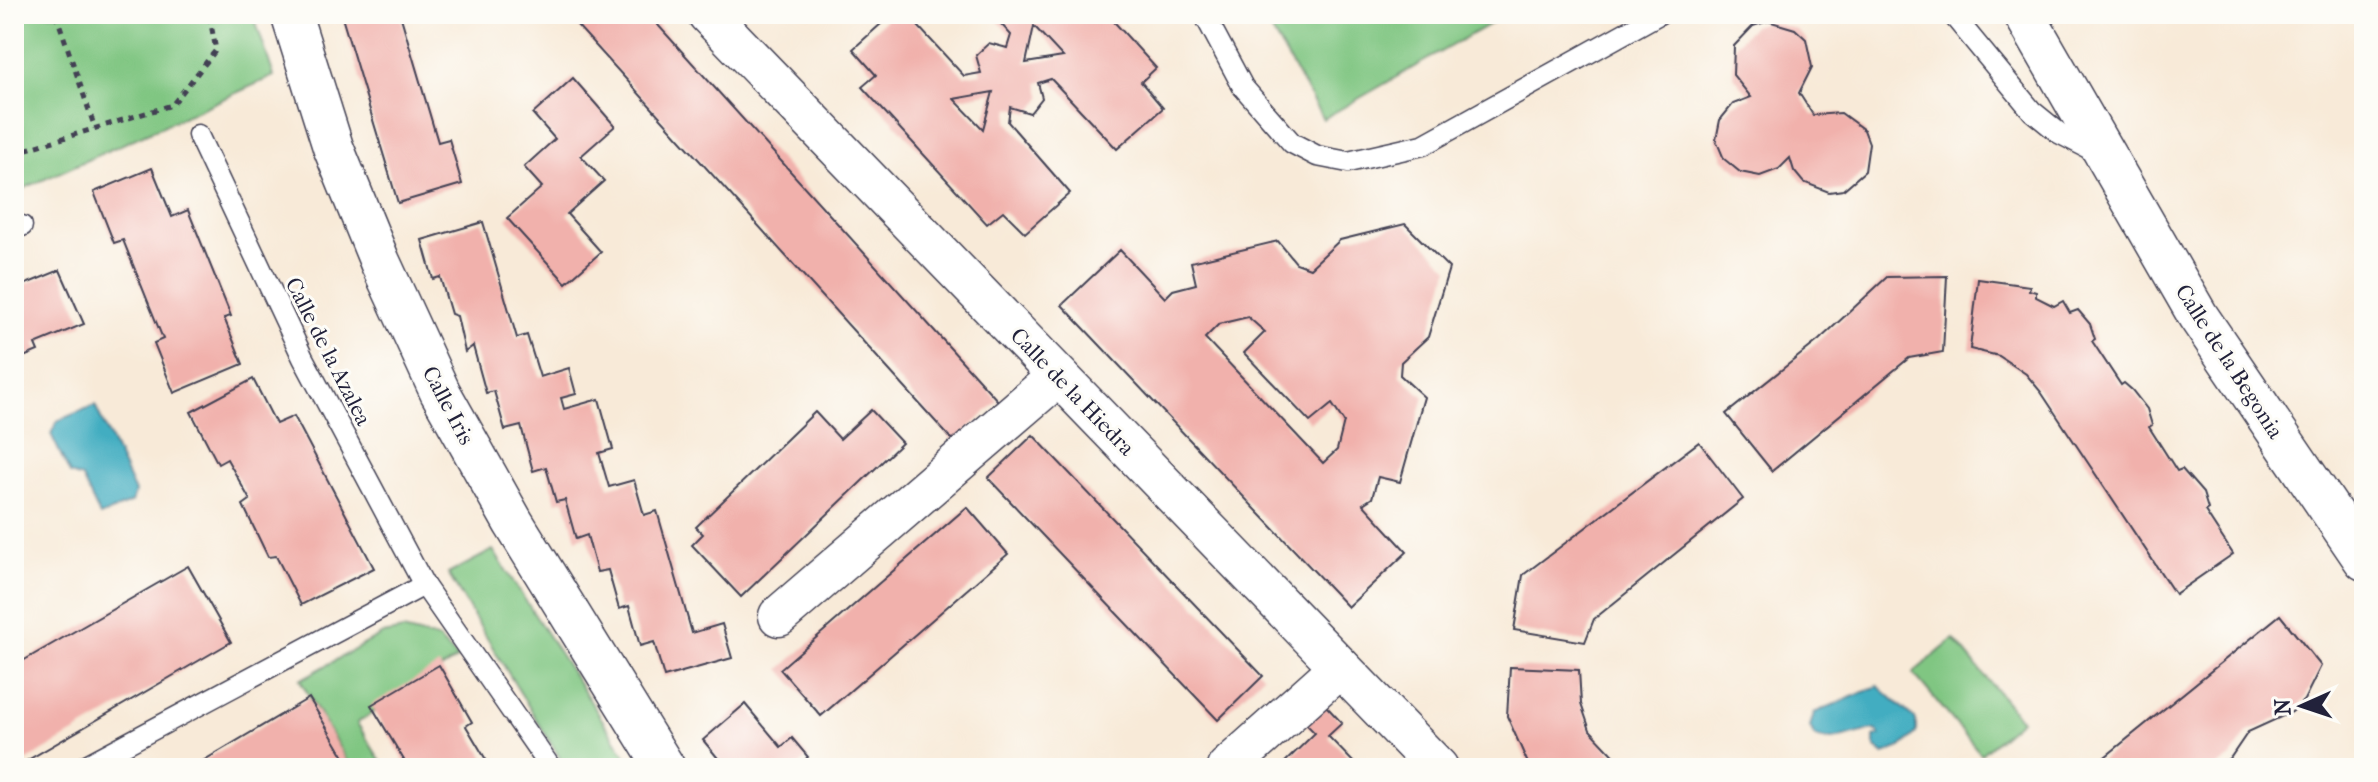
<svg xmlns="http://www.w3.org/2000/svg" width="2378" height="782" viewBox="0 0 2378 782" font-family="'IM FELL French Canon',serif">
  <rect width="100%" height="100%" fill="#fdfcf7"/>
  <filter id="ink" filterUnits="userSpaceOnUse"><feTurbulence type="fractalNoise" baseFrequency=".0125" numOctaves="2"/><feDisplacementMap in="SourceGraphic" scale="16" xChannelSelector="R" yChannelSelector="G"/><feConvolveMatrix kernelMatrix="1 2 1 2 8 2 1 2 1" color-interpolation-filters="sRGB"/></filter>
  <filter id="wash" filterUnits="userSpaceOnUse"><feTurbulence type="fractalNoise" baseFrequency=".006" numOctaves="4" result="noise"/><feDisplacementMap in="SourceGraphic" scale="32" xChannelSelector="R" yChannelSelector="G"/><feGaussianBlur stdDeviation="1.8" result="paint"/><feColorMatrix in="noise" values="0 0 0 0 0 0 0 0 0 0 0 0 0 0 0 0 0 1.4 0 .05"/><feComposite in="paint" operator="in"/></filter>
  <g filter="url(#wash)">
    <rect width="100%" height="100%" fill="#f8ead8"/>
    <g fill="#80c682" stroke="#51745e" stroke-width="2">
      <path d="M14,14H253L274,76L14,193Z"/>
      <path d="M1262,14H1507L1323,119Z"/>
      <path d="M493,550L614,738L634,768H566L448,574Z"/>
      <path d="M403,630L438,639L458,658L357,723L385,768H351L300,680L383,634Z"/>
      <path d="M1954,639L2021,720L1981,754L1913,673Z"/>
    </g>
    <g fill="#42adc1" stroke="#32687e" stroke-width="2">
      <path d="M95,405L135,492L132,502L100,516L82,478L70,474L51,434L57,421Z"/>
      <path d="M1878,686L1916,720V733L1901,747L1883,754L1874,745V737L1880,735L1876,730C1856,731 1831,745 1814,736L1810,727L1814,713Z"/>
    </g>
    <g id="blocks">
      <g fill="#f1b1ac" fill-rule="evenodd">
        <path d="M341,14H400L438,142L449,139L462,184L398,203Z"/>
        <path d="M567,14H648L998,401L954,442Z"/>
        <path d="M892,14H907L964,76L981,73L976,55L989,43L1007,48L1011,35L992,14H1107L1156,68L1141,82L1163,108L1117,149L1051,79L1038,83L1042,98L1030,113L1010,107L1008,122L1070,193L1025,233L1003,211L987,224L862,87L876,75L853,49ZM1034,26L1063,57L1026,63ZM993,92L983,129L954,99Z"/>
        <path d="M1768,21L1795,29L1806,39L1812,67L1799,93L1813,115L1841,113L1864,130L1869,143L1865,171L1843,190L1829,192L1803,182L1794,171L1790,158L1779,169L1760,176L1740,172L1724,159L1716,140L1720,120L1733,104L1751,97L1733,75L1734,46L1753,26Z"/>
        <path d="M573,78L615,126L581,156L604,181L567,214L601,252L566,283L507,218L542,187L524,167L555,139L533,114Z"/>
        <path d="M152,168L172,217L188,210L231,316L224,318L243,364L174,393L154,343L163,339L123,240L114,243L94,192Z"/>
        <path d="M483,222L517,338L527,335L540,377L569,368L576,394L561,398L564,409L599,399L613,449L599,453L609,487L634,480L644,515L657,511L692,633L722,624L732,658L664,677L654,642L640,646L629,606L619,609L608,570L597,572L587,535L576,539L565,500L556,502L546,467L533,471L521,426L505,430L494,391L486,393L473,346L465,352L457,316L451,314L440,277L433,279L422,240Z"/>
        <path d="M1405,224L1449,268L1428,337L1401,362L1400,375L1424,397L1400,482L1378,477L1372,498L1363,504L1407,552L1348,607L1062,305L1120,250L1165,298L1173,290L1196,284L1191,262L1278,241L1296,263L1310,268L1340,240ZM1248,317L1265,332L1244,353L1310,422L1332,404L1344,422L1337,450L1323,463L1205,338L1219,324Z"/>
        <path d="M60,270L84,324L35,344L38,351L14,361V289Z"/>
        <path d="M1947,276L1943,352L1909,358L1772,471L1726,414L1819,340L1887,277Z"/>
        <path d="M1978,279L2030,286L2029,290L2036,292V297L2054,306L2063,301L2070,313L2078,310L2090,324L2095,339L2092,341L2121,385L2124,383L2132,390L2147,409L2152,425L2149,427L2177,471L2182,469L2203,493L2208,509L2205,511L2233,554L2175,594L2041,392L2026,374L1999,356L1970,349Z"/>
        <path d="M253,379L276,424L294,416L374,568L301,605L276,556L268,557L243,505L250,500L227,459L218,464L191,412Z"/>
        <path d="M871,410L902,443L741,597L692,545L703,534L696,527L815,412L840,439Z"/>
        <path d="M1033,435L1263,676L1218,720L988,478Z"/>
        <path d="M1699,442L1743,499L1594,619L1585,642L1514,630L1523,575Z"/>
        <path d="M967,507L1008,554L821,716L780,669Z"/>
        <path d="M188,566L231,642L14,768V666Z"/>
        <path d="M2280,615L2321,666L2304,700L2292,712L2248,732L2231,757L2215,768H2105L2100,761Z"/>
        <path d="M439,665L472,722L466,726L491,768H400L397,763L404,760L371,705Z"/>
        <path d="M1510,667L1579,670L1581,704L1590,730L1626,768H1530L1507,716Z"/>
        <path d="M309,698L350,767L191,768Z"/>
        <path d="M745,704L781,747L792,738L808,757L797,768H726L703,740Z"/>
        <path d="M1326,706L1342,723L1328,736L1359,768H1279L1315,733L1306,724Z"/>
      </g>
    </g>
  </g>
  <g filter="url(#ink)">
    <use href="#blocks" fill-opacity="0" stroke="#424053" stroke-width="2"/>
    <g fill="none" stroke-linecap="round" stroke-linejoin="round">
      <defs>
        <g id="lane">
          <path d="M1204,14L1243,87L1292,143L1317,156L1348,162L1423,145L1659,14"/>
          <path d="M1952,14L2032,111L2059,133L2098,153"/>
          <path d="M198,135L303,358L424,585L551,768"/>
          <path d="M14,229L22,226"/>
          <path d="M81,768L424,585"/>
        </g>
        <g id="street">
          <path d="M291,14L333,147L380,262L440,392L513,522L665,768"/>
          <path d="M708,14L1438,768"/>
          <path d="M2024,14L2198,316L2364,560"/>
          <path d="M779,616L1058,376"/>
          <path d="M1227,768L1340,667"/>
        </g>
      </defs>
      <use href="#lane" stroke="#424053" stroke-width="23"/>
      <use href="#street" stroke="#424053" stroke-width="43"/>
      <g stroke="#424053" stroke-width="5" stroke-dasharray="6 6" stroke-linecap="butt">
        <path d="M56,14L95,128"/>
        <path d="M14,153L172,105L216,50L209,14"/>
      </g>
      <use href="#lane" stroke="#fff" stroke-width="20"/>
      <use href="#street" stroke="#fff" stroke-width="40"/>
    </g>
  </g>
  <g text-anchor="middle" stroke-width="6" stroke-linejoin="round" paint-order="stroke">
    <g font-size="22" fill="#22223b" stroke="#fdfcf7">
      <text transform="translate(329 351) rotate(63)" y="8">Calle de la Azalea</text>
      <text transform="translate(2230 361) rotate(57)" y="8">Calle de la Begonia</text>
      <text transform="translate(1073 391) rotate(46)" y="8">Calle de la Hiedra</text>
      <text transform="translate(449 405) rotate(62)" y="8">Calle Iris</text>
    </g>
  </g>
  <rect width="2378" height="782" fill="none" stroke="#fdfcf7" stroke-width="48"/>
  <g transform="translate(2302 706) rotate(267)" stroke="#fdfcf7" stroke-width="6" paint-order="stroke">
  <path d="M0-6L14 30L0 20L-14 30Z" fill="#22223b"/>
  <text y="-12" font-size="22" font-weight="bold" text-anchor="middle" fill="#22223b">N</text>
  </g>
</svg>
